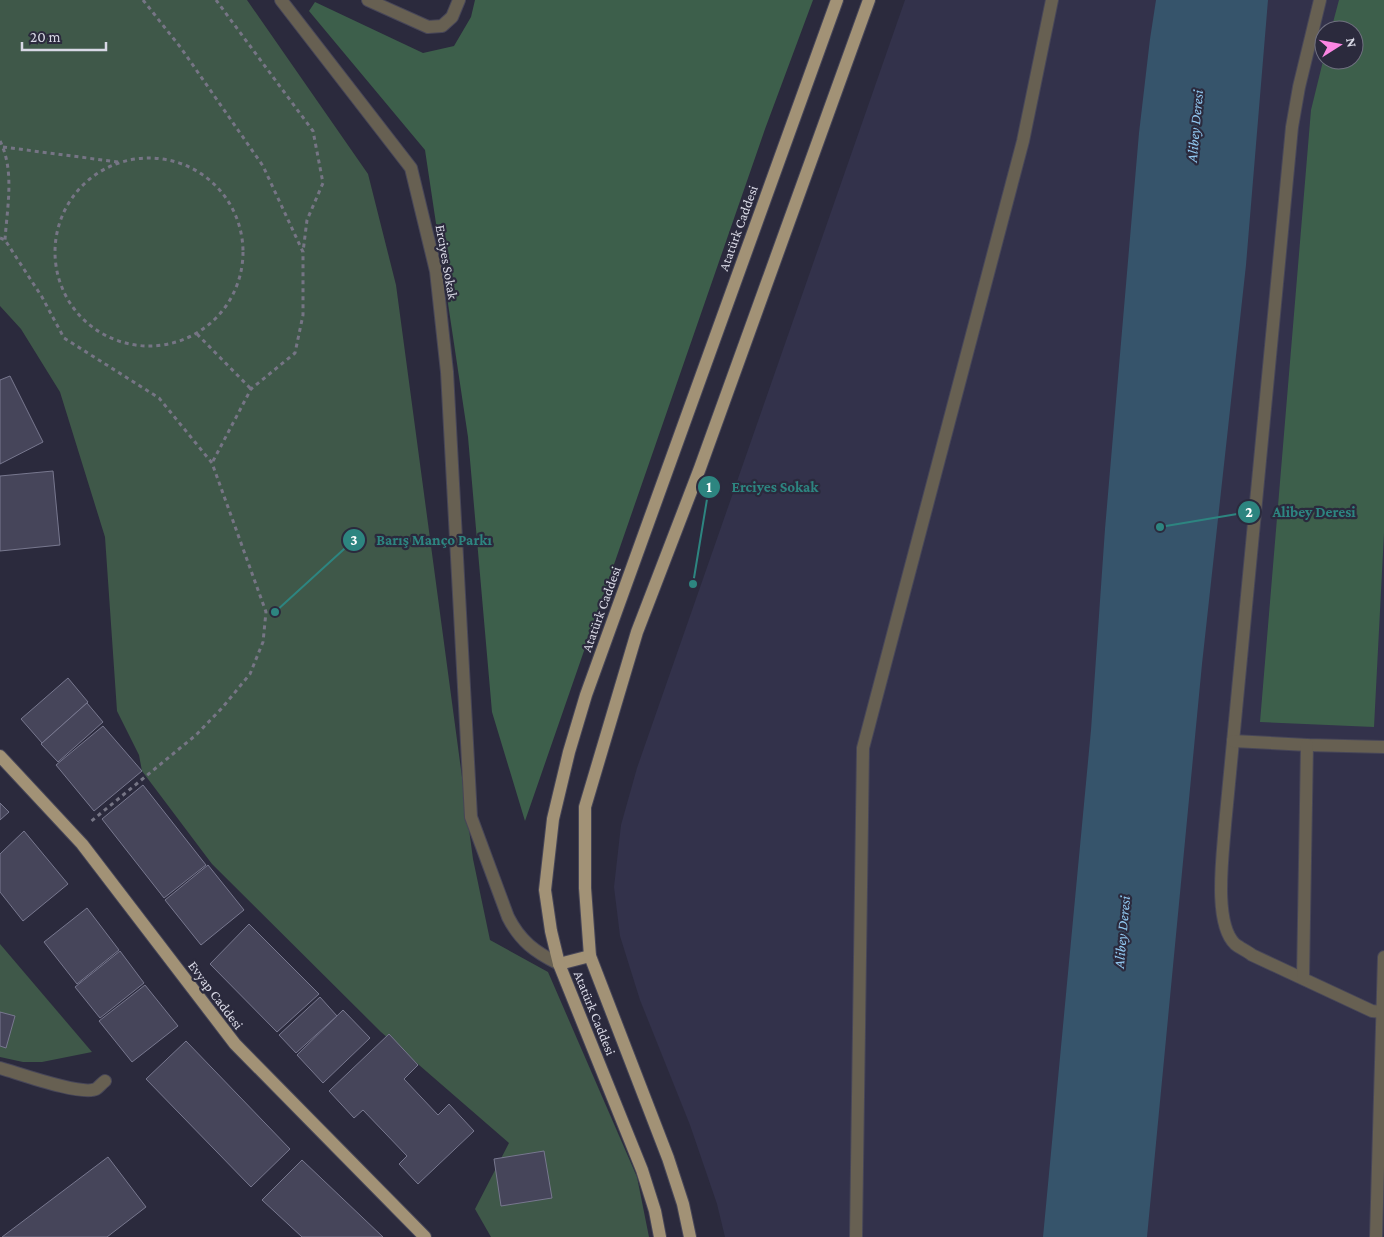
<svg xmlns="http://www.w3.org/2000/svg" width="1384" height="1237" viewBox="0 0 1384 1237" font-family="'Crimson Pro',serif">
  <rect width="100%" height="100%" fill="#2b2a3d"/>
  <path fill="#33324b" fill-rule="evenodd" d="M905,0H1384V1237H725L717,1204L690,1125L640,1000L620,936L614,887L621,825L637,768ZM1324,30H1354V60H1324Z"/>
  <g fill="#3f5849">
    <path d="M0,0H247L368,174L396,285L473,859L490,940L548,972L637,1177L649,1237H491L475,1209L509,1143L381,1032L212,864L142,771L139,755L117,711L105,537L60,392L21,329L0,306Z"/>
    <path d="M0,944L92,1052L42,1062H23L0,1057Z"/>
  </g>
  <g fill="#3d5f4b">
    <path d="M475,0H813L765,129L525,821L492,712L468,437L425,150L309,11L315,2L423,53L454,46L471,17Z"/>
    <path d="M1339,0H1384V533L1374,727L1260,722L1311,110L1324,57V60H1354V30H1331Z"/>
  </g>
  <path fill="#36546b" d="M1156,0H1268L1246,265L1202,664L1147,1237H1043L1091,730L1105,529L1139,133L1150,39Z"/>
  <g fill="#46455a" stroke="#78788f">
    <path d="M10,376L43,442L0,464V380Z"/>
    <path d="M53,471L60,545L0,551V476Z"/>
    <path d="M68,678L88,702L42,743L21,719Z"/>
    <path d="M87,703L103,722L58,762L41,744Z"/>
    <path d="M103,726L142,771L94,811L56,765Z"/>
    <path d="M143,785L206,865L164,898L102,819Z"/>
    <path d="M0,803L9,812L0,820Z"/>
    <path d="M24,831L68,884L23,921L0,892V854Z"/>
    <path d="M208,865L244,910L201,945L165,900Z"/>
    <path d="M87,908L119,950L77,984L44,942Z"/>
    <path d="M249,924L319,994L277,1032L210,964Z"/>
    <path d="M120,951L144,983L100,1018L75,987Z"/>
    <path d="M145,985L178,1026L132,1062L99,1021Z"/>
    <path d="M320,997L337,1016L296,1053L279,1035Z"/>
    <path d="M343,1010L370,1038L323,1083L297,1055Z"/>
    <path d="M0,1012L15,1016L6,1048L0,1046Z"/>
    <path d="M389,1034L418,1065L404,1079L438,1115L449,1104L474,1131L418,1184L399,1164L407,1156L363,1110L354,1118L329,1091Z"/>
    <path d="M186,1041L290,1149L251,1187L146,1079Z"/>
    <path d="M544,1151L552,1198L501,1206L494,1159Z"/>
    <path d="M108,1157L146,1207L107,1237H2Z"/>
    <path d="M302,1160L383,1237H302L262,1200Z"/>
  </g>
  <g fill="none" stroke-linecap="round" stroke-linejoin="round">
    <defs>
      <g id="minor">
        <path d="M281,0L411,168L436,271L447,372L471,817L508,917C520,941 535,952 559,964"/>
        <path d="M368,0L428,27L442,26L452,17L459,0"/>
        <path d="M1320,0L1299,87L1292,127L1225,825C1223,854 1213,923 1235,944C1240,948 1247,951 1252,955L1372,1011L1382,1012"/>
        <path d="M1233,741L1307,745L1384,747"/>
        <path d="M1303,978L1307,745"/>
        <path d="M0,1068C18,1073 81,1096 96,1089C99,1087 102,1083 105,1081"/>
        <path d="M856,1237L863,748L1023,141L1052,0"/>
        <path d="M1376,1237L1384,957"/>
      </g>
      <g id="major">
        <path d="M0,756L82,844L235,1044L425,1237"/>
        <path d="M559,964L590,956"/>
        <path d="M660,1237L655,1211L642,1170L559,964L551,931L545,890L553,819L569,752L586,695L837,0"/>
        <path d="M690,1237L683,1204L668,1158L590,956L585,888V807L637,632L700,468L869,0"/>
      </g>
    </defs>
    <use href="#minor" stroke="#474658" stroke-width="14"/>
    <use href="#major" stroke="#474658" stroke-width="14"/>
    <g stroke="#767585" stroke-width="3" stroke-dasharray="4 4" stroke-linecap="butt">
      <path d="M143,0L181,48L263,166L303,252V315L295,353L251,389L212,463"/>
      <path d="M216,0L313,131L323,183L307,220L303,252"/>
      <path d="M0,141C15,171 7,208 5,240"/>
      <path d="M3,147L118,162"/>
      <circle cx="149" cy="252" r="94"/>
      <path d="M0,238L5,240L42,297L64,338L159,398L212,463L266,612L263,642L250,674L222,708L196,735L89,823"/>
      <path d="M197,334L251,389"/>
    </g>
    <use href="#minor" stroke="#676052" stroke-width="12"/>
    <use href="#major" stroke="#a29276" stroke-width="12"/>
  </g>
  <g text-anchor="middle" stroke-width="4.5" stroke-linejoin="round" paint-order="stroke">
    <g font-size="14" fill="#d8d8e5" stroke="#2b2a3d">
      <text transform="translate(738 228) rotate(-70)" y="5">Atatürk Caddesi</text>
      <text transform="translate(447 262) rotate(80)" y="5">Erciyes Sokak</text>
      <text transform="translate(601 609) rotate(-70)" y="5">Atatürk Caddesi</text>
      <text transform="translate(216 995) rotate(53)" y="5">Evyap Caddesi</text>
      <text transform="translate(595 1013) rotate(68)" y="5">Atatürk Caddesi</text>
    </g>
    <g font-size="15" font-style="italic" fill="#92c9f2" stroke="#2b2a3d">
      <text transform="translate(1195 126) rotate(-85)" y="5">Alibey Deresi</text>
      <text transform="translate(1122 932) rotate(-85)" y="5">Alibey Deresi</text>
    </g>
  </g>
  <path fill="none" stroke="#2d8580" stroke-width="2" d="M693 584L709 487M1160 527L1249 512M275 612L354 540"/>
  <g fill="#2d8580" stroke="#2b2a3d" stroke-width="2">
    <circle cx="693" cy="584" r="5"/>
    <circle cx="1160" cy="527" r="5"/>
    <circle cx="275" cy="612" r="5"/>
    <circle cx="709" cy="487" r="12"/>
    <circle cx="1249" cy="512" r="12"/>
    <circle cx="354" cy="540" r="12"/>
  </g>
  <g font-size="15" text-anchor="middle" font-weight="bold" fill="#fff">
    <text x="709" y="492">1</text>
    <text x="1249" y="517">2</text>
    <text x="354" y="545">3</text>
  </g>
  <g font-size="15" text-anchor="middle" font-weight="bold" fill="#2d8580" stroke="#2b2a3d" stroke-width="4.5" stroke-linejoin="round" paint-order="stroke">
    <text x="775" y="492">Erciyes Sokak</text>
    <text x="1314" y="517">Alibey Deresi</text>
    <text x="434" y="545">Barış Manço Parkı</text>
  </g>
  <g transform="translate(1339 45) rotate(79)"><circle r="24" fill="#2b2a3d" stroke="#707080"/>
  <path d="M0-4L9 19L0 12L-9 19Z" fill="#fc86e3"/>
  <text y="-8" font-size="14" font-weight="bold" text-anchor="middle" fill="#d8d8e5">N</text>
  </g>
  <path d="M22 42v8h84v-8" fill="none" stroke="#d8d8e5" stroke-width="2.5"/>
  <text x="30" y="42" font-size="15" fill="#d8d8e5" stroke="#2b2a3d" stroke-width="4" paint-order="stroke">20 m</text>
</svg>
